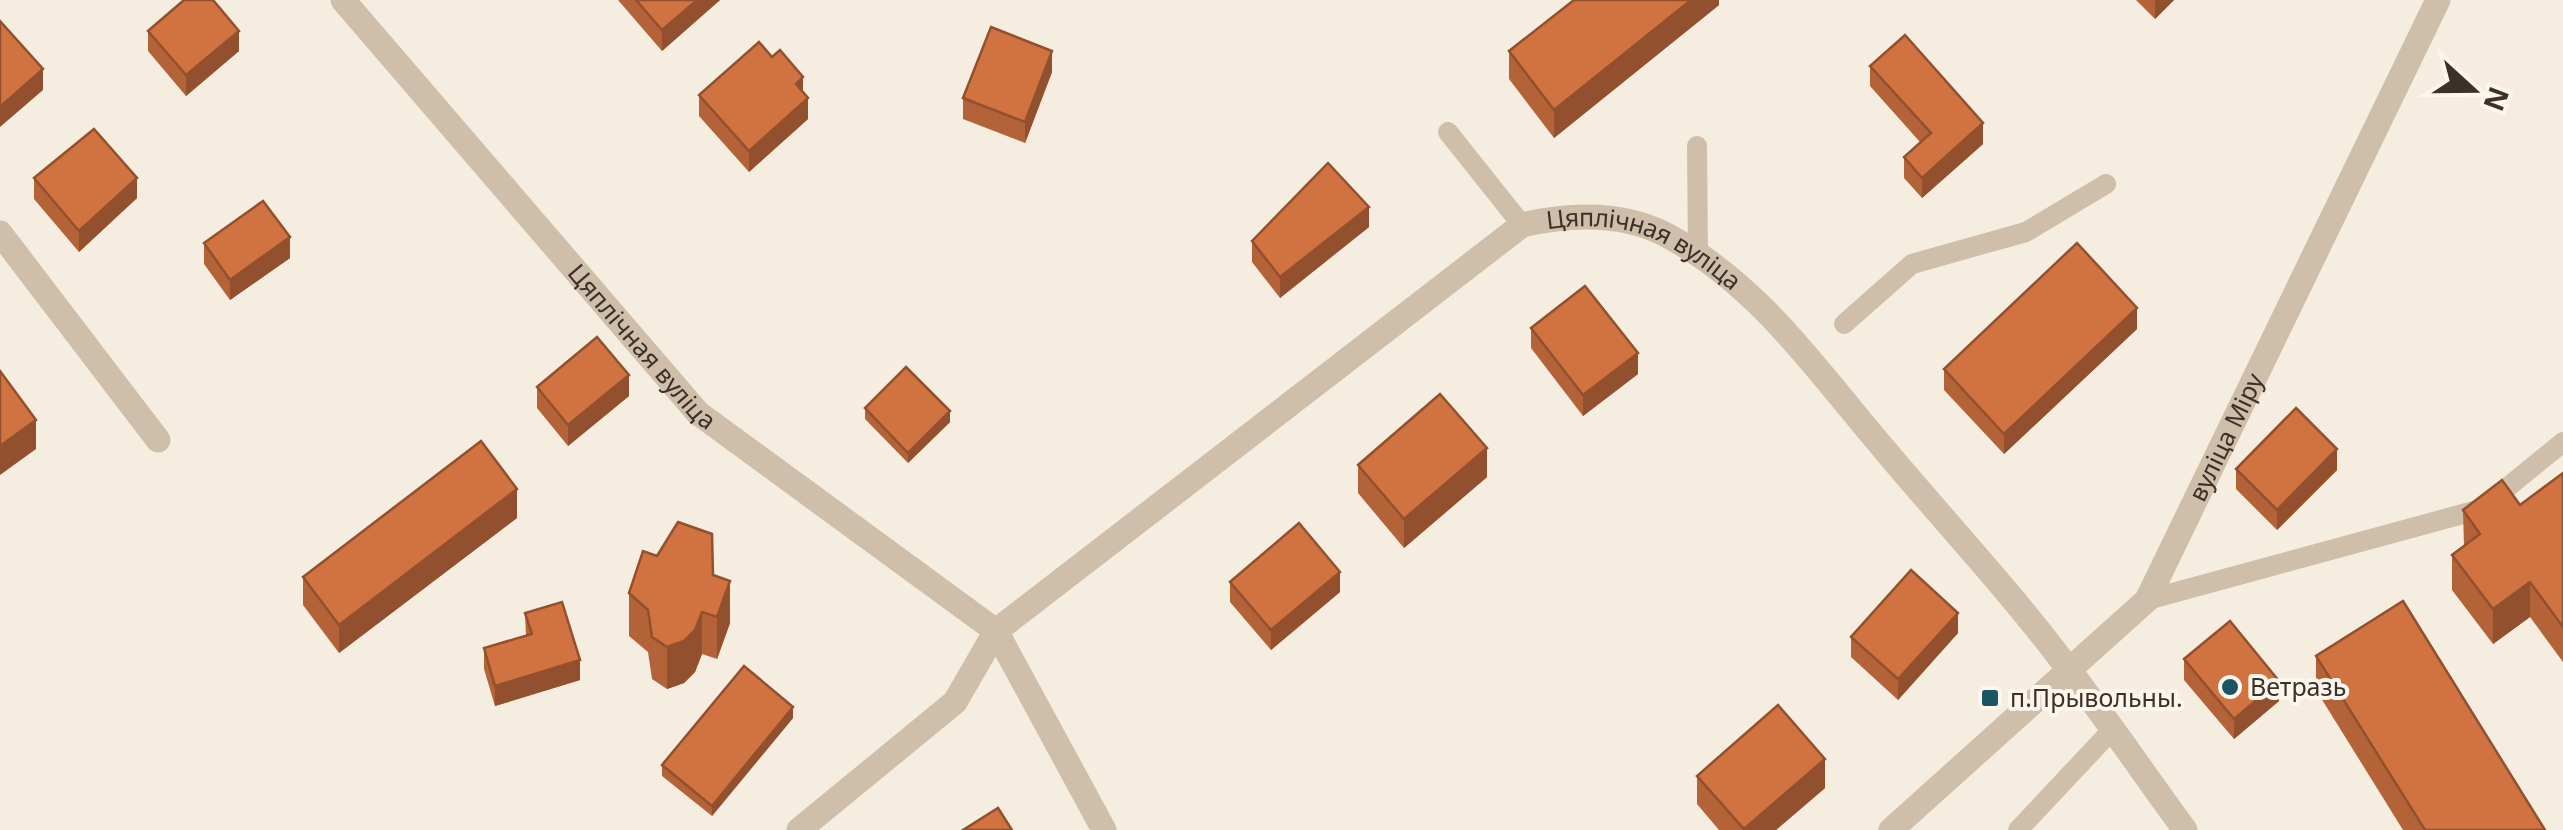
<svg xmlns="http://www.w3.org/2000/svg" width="2563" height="830" viewBox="0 0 2563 830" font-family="'Noto Sans',sans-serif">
  <rect width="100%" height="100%" fill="#f5eddf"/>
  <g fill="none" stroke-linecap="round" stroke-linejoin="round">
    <g stroke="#cfbea9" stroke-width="20">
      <path d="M1448,132L1522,225"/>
      <path d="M1697,146L1698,255"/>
      <path d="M1844,324L1912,264L2026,232L2106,184"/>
      <path d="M2147,600L2481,509L2563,442"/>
      <path d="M2018,830L2112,730"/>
    </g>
    <g stroke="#cfbea9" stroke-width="25">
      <path d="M0,233L158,440"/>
      <path d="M799,830L955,702L996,631L1104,830"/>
      <path id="s1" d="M1891,830L2147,600L2438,0"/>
    </g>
    <path stroke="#cfbea9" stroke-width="25" id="s2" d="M343,0L698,413L996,631L1522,225C1570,214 1625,212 1670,237C1762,288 1817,371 1884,449C1945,522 2012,593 2069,670C2109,722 2146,777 2185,830"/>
  </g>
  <g fill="#b46338">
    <path d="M618,0H720L662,51Z"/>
    <path d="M1719,0V5L1554,138L1509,79V51Z"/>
    <path d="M2136,0H2174L2155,19Z"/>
    <path d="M148,31L239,51L186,96L148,51Z"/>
    <path d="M1870,66L1983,144L1922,198L1904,178V157L1920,142L1870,86Z"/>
    <path d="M1052,72L1025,143L963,119V98Z"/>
    <path d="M803,93L808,119L749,172L699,116V95Z"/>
    <path d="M34,178L137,198L79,252L34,199Z"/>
    <path d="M1369,227L1280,298L1252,262V241Z"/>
    <path d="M204,243L290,258L230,300L204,264Z"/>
    <path d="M1531,328L1638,374L1583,416L1531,348Z"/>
    <path d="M2137,329L2004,454L1944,390V369Z"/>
    <path d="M537,387L629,396L568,446L537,408Z"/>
    <path d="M865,408L950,422L908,463L865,419Z"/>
    <path d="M1358,465L1487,477L1404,548L1358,493Z"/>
    <path d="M2236,469L2337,470L2277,530L2236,489Z"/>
    <path d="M2563,473V662L2530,617L2493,644L2452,590V555L2464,546L2463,510L2520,505Z"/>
    <path d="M517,518L339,653L303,605V577Z"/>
    <path d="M713,575L730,623L717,659L702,654L695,672L684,683L667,689L652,679L648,652L629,636V593Z"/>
    <path d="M1230,582L1340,592L1271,650L1230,602Z"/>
    <path d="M525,613L580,680L495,706L484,669V648L526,636Z"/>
    <path d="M1958,633L1898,700L1851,657V637Z"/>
    <path d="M2316,656L2545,830H2403L2316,690Z"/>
    <path d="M2184,659L2279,701L2234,739L2184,680Z"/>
    <path d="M793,718L712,816L662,776V765Z"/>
    <path d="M1697,776L1825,788L1776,830H1719L1697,804Z"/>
  </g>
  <g fill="#92502e">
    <path d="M697,0H720L662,51V30Z"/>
    <path d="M1691,0H1719V5L1554,138V110Z"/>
    <path d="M2155,0H2174L2155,19Z"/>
    <path d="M239,31V51L186,96V75Z"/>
    <path d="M1052,51V72L1025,143V122Z"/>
    <path d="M43,69V90L0,127V107Z"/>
    <path d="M803,77V97L796,84Z"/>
    <path d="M808,98V119L749,172V151Z"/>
    <path d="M1983,123V144L1922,198V178Z"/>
    <path d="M137,178V198L79,252V231Z"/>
    <path d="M1369,207V227L1280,298V277Z"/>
    <path d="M290,237V258L230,300V280Z"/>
    <path d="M2137,308V329L2004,454V434Z"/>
    <path d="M1638,353V374L1583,416V395Z"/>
    <path d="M629,375V396L568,446V425Z"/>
    <path d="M950,411V422L908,463V453Z"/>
    <path d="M36,420V449L0,475V446Z"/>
    <path d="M1487,448V477L1404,548V519Z"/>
    <path d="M2337,449V470L2277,530V510Z"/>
    <path d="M517,489V518L339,653V625Z"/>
    <path d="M1340,572V592L1271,650V630Z"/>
    <path d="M730,581V623L717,659V617Z"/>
    <path d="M2530,582V617L2493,644V609Z"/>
    <path d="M702,612V654L695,672L684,683L667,689V647Z"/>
    <path d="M1958,613V633L1898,700V679Z"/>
    <path d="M580,660V680L495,706V686Z"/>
    <path d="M2279,681V701L2234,739V719Z"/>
    <path d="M793,707V718L712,816V806Z"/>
    <path d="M1825,759V788L1776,830H1744Z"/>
  </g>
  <g fill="#d17341" stroke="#92502e" stroke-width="2.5">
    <path d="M184,0H213L239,31L186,75L148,31Z"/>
    <path d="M636,0H697L662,30Z"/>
    <path d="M1574,0H1691L1554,110L1509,51Z"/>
    <path d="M0,21L43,69L0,107Z"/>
    <path d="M991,27L1052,51L1025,122L963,98Z"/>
    <path d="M1905,35L1983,123L1922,178L1904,157L1931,133L1870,66Z"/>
    <path d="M759,42L772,57L780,50L803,77L796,84L808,98L749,151L699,95Z"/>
    <path d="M94,129L137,178L79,231L34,178Z"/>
    <path d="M1328,163L1369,207L1280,277L1252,241Z"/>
    <path d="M263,201L290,237L230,280L204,243Z"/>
    <path d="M2077,243L2137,308L2004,434L1944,369Z"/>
    <path d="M1585,286L1638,353L1583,395L1531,328Z"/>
    <path d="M597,337L629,375L568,425L537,387Z"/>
    <path d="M906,367L950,411L908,453L865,408Z"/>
    <path d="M0,371L36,420L0,446Z"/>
    <path d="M1440,394L1487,448L1404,519L1358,465Z"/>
    <path d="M2296,408L2337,449L2277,510L2236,469Z"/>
    <path d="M481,441L517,489L339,625L303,577Z"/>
    <path d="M2563,473V627L2530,582L2493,609L2452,555L2480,534L2463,510L2502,480L2520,505Z"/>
    <path d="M678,522L712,534L713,575L730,581L717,617L702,612L695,630L684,641L667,647L652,637L648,610L629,593L643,551L657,556Z"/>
    <path d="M1299,523L1340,572L1271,630L1230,582Z"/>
    <path d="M1911,570L1958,613L1898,679L1851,637Z"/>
    <path d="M2403,601L2545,830H2425L2316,656Z"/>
    <path d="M562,602L580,660L495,686L484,648L532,634L525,613Z"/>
    <path d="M2230,621L2279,681L2234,719L2184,659Z"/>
    <path d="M744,666L793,707L712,806L662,765Z"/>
    <path d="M1778,705L1825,759L1744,829L1697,776Z"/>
    <path d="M998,808L1012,830H963Z"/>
  </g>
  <g fill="#1a5561" stroke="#fcf6ec" stroke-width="4">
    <circle cx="2230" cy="687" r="10"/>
    <rect x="1980" y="688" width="20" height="20" rx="5"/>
  </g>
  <g text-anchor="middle" stroke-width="8" stroke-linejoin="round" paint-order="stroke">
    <g font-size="25" fill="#3b3129" stroke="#fcf6ec">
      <text dy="9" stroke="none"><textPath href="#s2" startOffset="1708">Цяплічная вуліца</textPath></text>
      <text dy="9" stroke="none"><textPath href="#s2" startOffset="458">Цяплічная вуліца</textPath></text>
      <text dy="9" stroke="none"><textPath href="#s1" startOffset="525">вуліца Міру</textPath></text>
    </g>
    <g font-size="25" fill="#3b3129" stroke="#fcf6ec" text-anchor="start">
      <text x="2250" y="696">Ветразь</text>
      <text x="2010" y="707">п.Прывольны.</text>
    </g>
  </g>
  <g transform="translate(2473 90) rotate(111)" stroke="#fcf6ec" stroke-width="8" paint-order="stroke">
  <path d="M0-8L18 38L0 25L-18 38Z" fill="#3b3129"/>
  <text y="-15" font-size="28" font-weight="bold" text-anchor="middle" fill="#3b3129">N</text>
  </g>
</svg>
